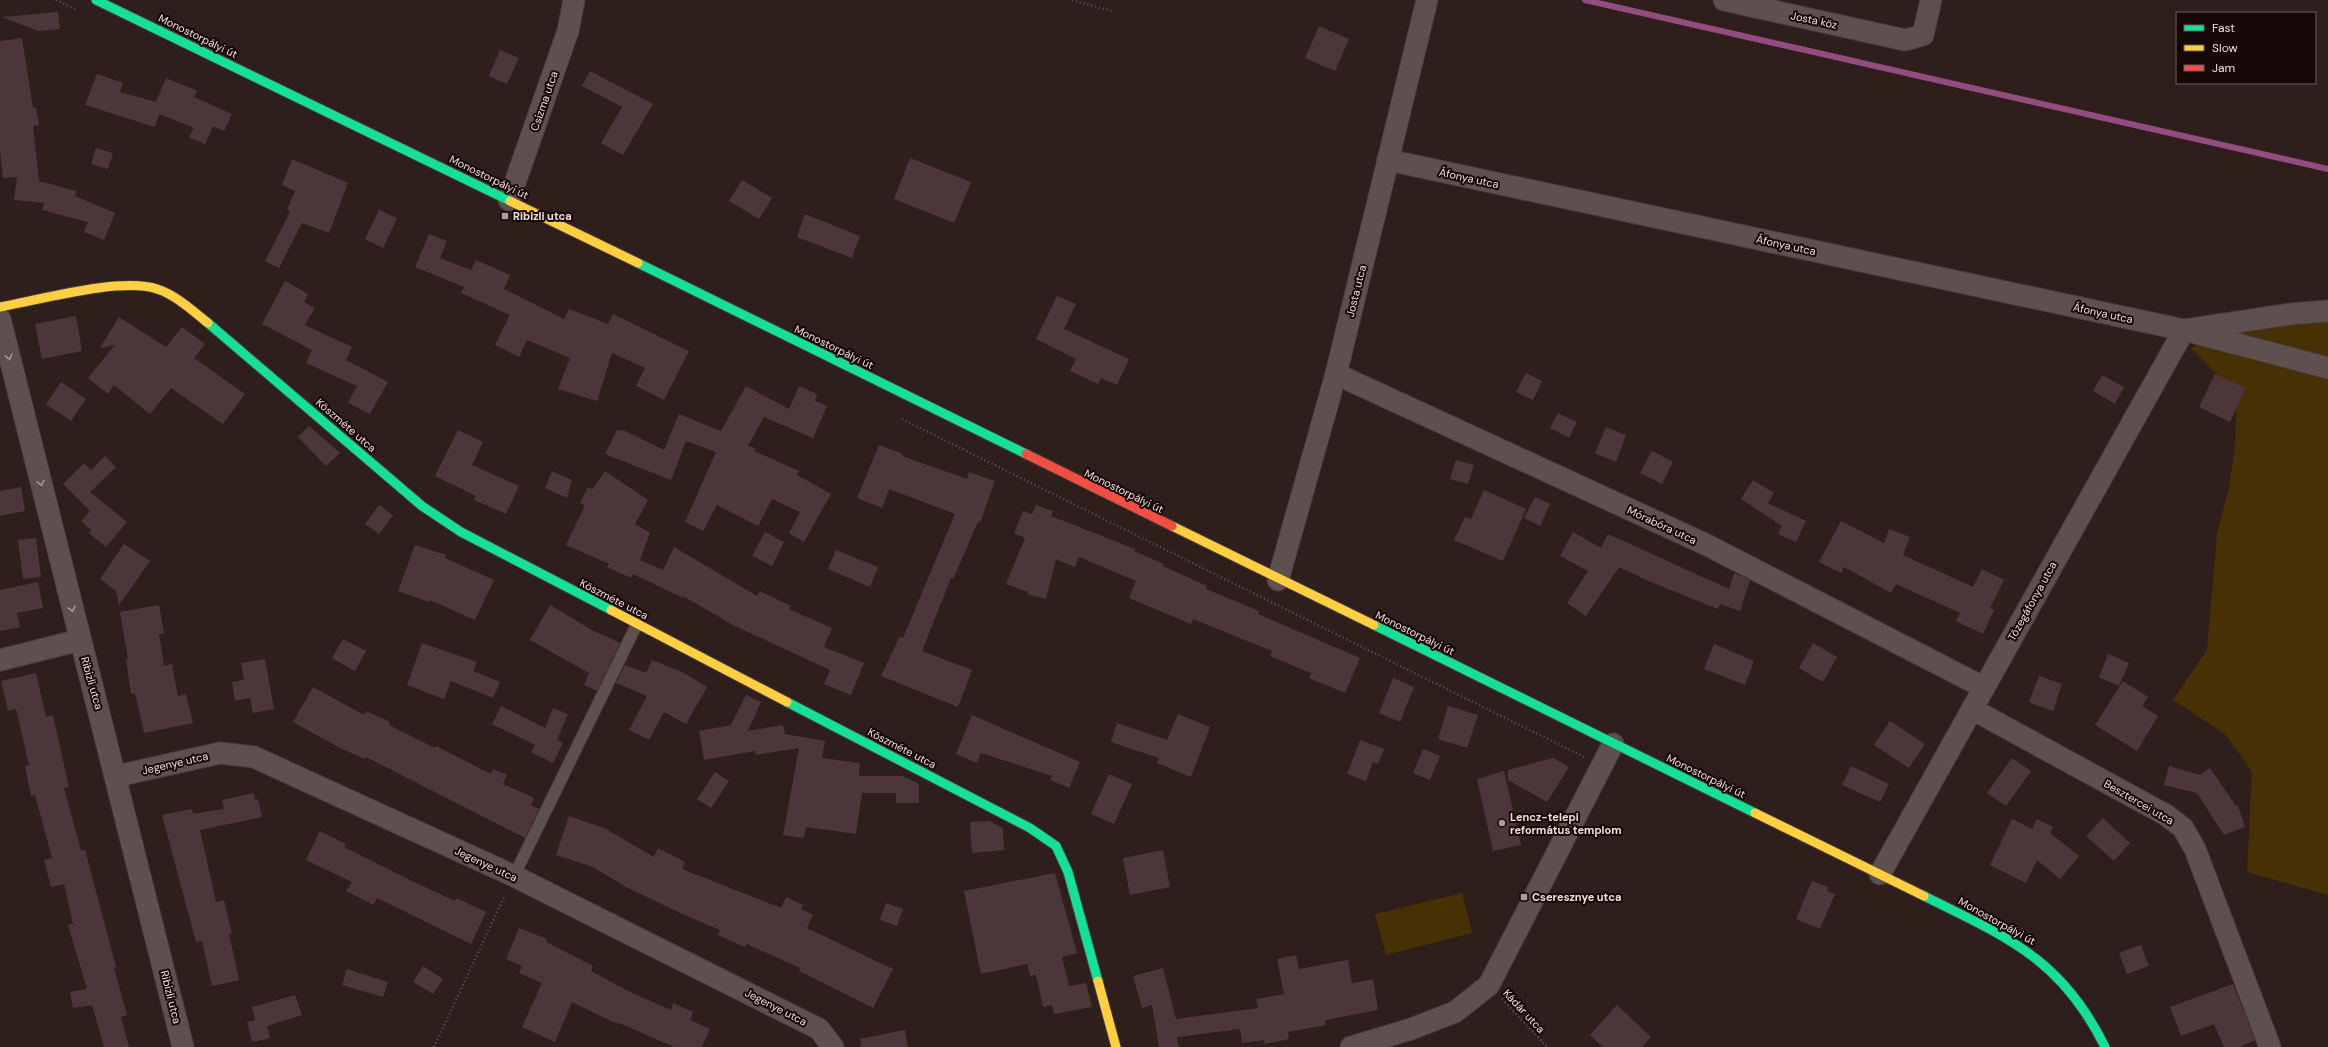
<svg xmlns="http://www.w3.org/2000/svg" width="2328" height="1047" viewBox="0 0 2328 1047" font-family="'DM Sans',sans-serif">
  <rect width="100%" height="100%" fill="#2e1f1d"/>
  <g fill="#463004">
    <path d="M2328,316V895L2247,872L2252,772L2226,735L2173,700L2207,650L2217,534L2228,491L2235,448L2237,395L2191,348L2219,330Z"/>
    <path d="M1462,893L1472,933L1386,955L1375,914Z"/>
  </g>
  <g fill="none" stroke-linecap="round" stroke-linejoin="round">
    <path stroke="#924c80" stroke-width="6" d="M1585,0L2328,169"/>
  </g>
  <g fill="#4d363a">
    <path d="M58,12L60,29L38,31L2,17Z"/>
    <path d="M1319,26L1349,39L1335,71L1305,58Z"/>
    <path d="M22,38L33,108H36L39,125L33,126L39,181L76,191L75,196L115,213L104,240L84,232L88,222L42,210L44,203L14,200L17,177L3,178L0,150V41Z"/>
    <path d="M500,50L519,58L507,84L489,76Z"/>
    <path d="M590,71L653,104L623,155L601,143L622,107L582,86Z"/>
    <path d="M97,74L123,83L120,92L156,102L166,78L197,91L194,97L232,114L224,131L213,126L205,144L189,137L194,128L159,114L155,127L85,105Z"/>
    <path d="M96,148L113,153L108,169L91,164Z"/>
    <path d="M910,158L971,182L954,223L894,199Z"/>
    <path d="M292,159L348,183L329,233L302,223L279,268L265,261L290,212L287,210L295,191L282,185Z"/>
    <path d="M742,180L772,198L759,219L729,201Z"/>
    <path d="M379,210L397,218L383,248L365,239Z"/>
    <path d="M805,214L860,236L852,258L797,237Z"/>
    <path d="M429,234L447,241L440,258L471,270L476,260L510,275L504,289L564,319L569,309L608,324L613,314L689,351L664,400L636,386L645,368L612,353L597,401L558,389L570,358L527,340L519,357L495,345L510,315L461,293L464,287L415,267Z"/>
    <path d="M285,281L308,294L304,302L315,308L305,325L352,347L346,360L388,382L370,414L348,403L357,386L306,363L312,350L262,324Z"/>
    <path d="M1057,296L1076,304L1064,329L1129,359L1117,385L1101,378L1098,384L1070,371L1076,359L1036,339Z"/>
    <path d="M76,316L82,351L42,359L35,324Z"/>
    <path d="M119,317L166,347L182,327L205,344L194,358L245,394L223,424L171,388L150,414L114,385L108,394L88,378L115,345L100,348Z"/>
    <path d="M1526,373L1542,381L1533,400L1516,392Z"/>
    <path d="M2215,374L2246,388L2230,422L2199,407Z"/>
    <path d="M2102,375L2124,387L2115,404L2093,391Z"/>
    <path d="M61,382L86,399L71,421L46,404Z"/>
    <path d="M746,386L789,409L799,386L817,394L815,401L827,406L813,438L764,417L748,446L755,448L754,451L799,471L797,475L831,494L804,542L789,533L800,512L772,499L758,526L717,505L703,531L685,522L716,452L686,441L671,480L605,454L617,430H623L664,450L679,414L721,431Z"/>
    <path d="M1558,413L1577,422L1569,438L1550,428Z"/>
    <path d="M309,426L340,453L326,466L298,437Z"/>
    <path d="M1606,427L1626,435L1616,462L1595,453Z"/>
    <path d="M458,430L483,442L472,465L519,486L506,514L474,500L476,496L435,476Z"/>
    <path d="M879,445L903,454L902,456L967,479L969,472L995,481L980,523L978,522L953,579L951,578L922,651L972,670L958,707L881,676L900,636L903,638L955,514L889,489L882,508L857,498Z"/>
    <path d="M1652,451L1673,462L1662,484L1640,473Z"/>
    <path d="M105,456L116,467L90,492L127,522L106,547L89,533L91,530L81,521L90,511L63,484L84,463L91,470Z"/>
    <path d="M1456,460L1474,465L1468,484L1450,479Z"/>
    <path d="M552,471L572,480L567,498L545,488Z"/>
    <path d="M605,471L648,500L635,524L650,533L640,560L663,570L674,547L757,596L760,591L791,606L789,609L832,628L824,647L864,663L851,695L824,684L830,670L733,625L683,596V598L633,574L631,578L607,567L609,564L566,545L585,505L580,503L588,487L593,489Z"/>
    <path d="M1753,480L1774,493L1768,503L1806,521L1796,542L1778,534L1782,526L1741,499Z"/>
    <path d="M21,487L25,511L0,516V491Z"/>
    <path d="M1484,490L1526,509L1503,561L1454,540L1465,517L1471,519Z"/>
    <path d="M1535,497L1550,504L1540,526L1524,518Z"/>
    <path d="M379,505L393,515L379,534L365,524Z"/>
    <path d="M1036,505L1053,511L1051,516L1135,549L1134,551L1164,564L1163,566L1207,586L1206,589L1259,611L1258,614L1360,658L1345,693L1309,678L1311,673L1270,656L1272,651L1193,619L1191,624L1129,598L1136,581L1079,557L1075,567L1056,559L1046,599L1027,594L1028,592L1006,584L1025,538L1014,533L1023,511L1032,514Z"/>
    <path d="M1841,521L1884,543L1889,529L1910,537L1903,555L1973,587L1982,569L2004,580L1990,608L1994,610L1983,634L1956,621L1960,613L1896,584L1891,593L1844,567L1841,573L1819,562Z"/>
    <path d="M765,532L784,542L772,566L752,556Z"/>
    <path d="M1573,532L1601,548L1608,534L1729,589L1734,573L1750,580L1740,611L1720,604L1718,609L1646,580L1619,567L1586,616L1567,603L1588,571L1560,556Z"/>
    <path d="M36,538L41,577L23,579L18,540Z"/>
    <path d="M124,544L150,561L119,605L116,591L100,579Z"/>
    <path d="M415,545L446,555L445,558L494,580L475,620L430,600L429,602L398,591Z"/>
    <path d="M836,550L878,567L870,587L828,569Z"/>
    <path d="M38,582L43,608L17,613L20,627L0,631V590Z"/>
    <path d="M159,605L164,633L159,634L164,666L172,664L178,696L186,694L193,723L144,733L135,693L131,694L126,659H128L120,612Z"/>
    <path d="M550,605L592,630L620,643L597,691L584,685L589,673L530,640Z"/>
    <path d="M343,639L366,651L355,671L332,658Z"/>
    <path d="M422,643L477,662L473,671L500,682L493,698L451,681L444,699L407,685Z"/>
    <path d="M1813,643L1837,657L1823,682L1799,668Z"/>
    <path d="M1714,644L1754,661L1745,685L1704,669Z"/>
    <path d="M2108,654L2129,663L2119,686L2099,677Z"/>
    <path d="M265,659L274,709L253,713L250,698L235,701L232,682L244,680L241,663Z"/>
    <path d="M652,660L682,672L707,687L686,724L664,712L649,740L629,730L647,696L616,683L625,665L646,673Z"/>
    <path d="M36,673L46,717L53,715L69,787L64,788L81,851L85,850L116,967L114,968L127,1015L121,1017L129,1047H104L92,1005L73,1008L70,992L87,989L68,925L73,924L64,884L51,887L44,860L52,858L35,795L31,796L25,766L29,765L16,709L8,711L1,681Z"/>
    <path d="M2039,676L2062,684L2053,711L2029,702Z"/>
    <path d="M1393,678L1414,687L1400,722L1379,713Z"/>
    <path d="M2123,681L2148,697L2142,706L2158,716L2137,751L2095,725Z"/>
    <path d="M313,687L364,715L366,711L390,722L389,725L435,748L436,746L491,774L493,769L507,775L503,784L534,798L531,805L539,809L525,838L366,757L365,759L340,748L293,722Z"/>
    <path d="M746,695L761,702L748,731L783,725L785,734L825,741L822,758L860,763L859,776H903L919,784V803H896V793H862L856,834L806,827L804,838L783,835L799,748L756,755L755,751L704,760L699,731L731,725Z"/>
    <path d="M501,706L545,728L553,708L568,714L557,740L563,743L553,763L531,752L535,745L492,724Z"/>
    <path d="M1448,706L1478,715L1467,748L1438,739Z"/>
    <path d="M1178,714L1210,727L1191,777L1157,763L1159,758L1111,742L1117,723L1167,740Z"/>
    <path d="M972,715L1080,762L1069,788L1050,780L1052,776L981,753L977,763L956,754Z"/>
    <path d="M1890,721L1925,744L1909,768L1874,745Z"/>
    <path d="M1360,740L1384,749L1378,764L1373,762L1366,781L1347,774Z"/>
    <path d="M1423,749L1440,756L1430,780L1413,773Z"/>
    <path d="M1553,758L1569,767L1547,802L1508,780V770Z"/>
    <path d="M2012,758L2031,771L2006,806L1987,793Z"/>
    <path d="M1851,766L1889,784L1880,802L1842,785Z"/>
    <path d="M2169,766L2200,775L2210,768L2236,806H2238L2245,827L2224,835L2197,793L2164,785Z"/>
    <path d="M1504,771L1521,845L1493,851L1477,779Z"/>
    <path d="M715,772L729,781L711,808L697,799Z"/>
    <path d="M1109,774L1132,784L1114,824L1091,814Z"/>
    <path d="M254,793L255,800L258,799L262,817L200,830L216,902L224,900L232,934H229L239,980L212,986L202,941L196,942L162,815L192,809L193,814L224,809L222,800Z"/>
    <path d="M569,816L604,828L654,857L658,848L685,862L682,869L781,908L786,897L803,905L801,909L813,915L807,928L893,969L873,1008L799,971L800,968L747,944L745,947L718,935L720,930L682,914L626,887L593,867L556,855Z"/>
    <path d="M2103,818L2130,843L2114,861L2086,836Z"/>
    <path d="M2012,819L2032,829L2037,819L2053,827L2050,833L2079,856L2060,879L2037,860L2026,883L1990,865Z"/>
    <path d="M989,821L1003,828L1004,850L972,853L970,822Z"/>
    <path d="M320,831L346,844L344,847L406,878L455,901L456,898L486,912L471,944L377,898L374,905L346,891L352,882L306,860Z"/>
    <path d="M1163,850L1170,887L1130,895L1123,858Z"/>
    <path d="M1055,873L1077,953L1062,957L1069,986L1086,983L1092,1007L1054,1014L1052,1005L1043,1007L1036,975L1030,976L1027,964L981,974L964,891Z"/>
    <path d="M1812,881L1828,887L1827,891L1835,894L1820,929L1796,919Z"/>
    <path d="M886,903L903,909L897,926L880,920Z"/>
    <path d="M519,928L547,939L546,942L593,966L591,971L632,993L671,1010L673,1003L693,1012L690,1020L710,1029L702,1047H674L617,1022V1024L572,1002L555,1042L522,1027L542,983L519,973L522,966L506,959Z"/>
    <path d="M2141,945L2149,966L2127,974L2119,953Z"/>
    <path d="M1296,955L1299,969L1348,960L1352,983L1373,979L1378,1010L1325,1020L1326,1025L1288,1032L1289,1039L1265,1044L1264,1040L1242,1043L1240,1029L1177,1037L1179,1047H1159L1152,1005L1142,1008L1133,976L1163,968L1176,1019L1258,1008L1256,999L1284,994L1277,959Z"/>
    <path d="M423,966L443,979L433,994L413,982Z"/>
    <path d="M347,969L388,982L383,997L342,985Z"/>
    <path d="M2233,984L2255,1040L2239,1047H2224L2214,1024L2181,1036L2170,1007Z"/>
    <path d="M295,995L302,1015L267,1026L270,1038L252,1042L247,1022L255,1020L252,1007Z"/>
    <path d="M1617,1005L1651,1037L1642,1047H1603L1590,1035Z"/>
    <path d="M905,1030L908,1047H861L860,1039Z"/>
  </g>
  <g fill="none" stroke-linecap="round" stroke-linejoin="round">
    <defs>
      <path id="lane" d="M514,876L637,624"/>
      <g id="street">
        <path d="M1724,0L1905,40L1923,35L1931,0"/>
        <path d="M1388,160L2184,330L2328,368"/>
        <path d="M509,200L568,31L574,0"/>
        <path d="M0,319C60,562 124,804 183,1047"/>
        <path d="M1336,374L1707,545L1983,687"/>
        <path d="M1278,580L1336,374L1427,0"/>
        <path d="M0,660L80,640"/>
        <path d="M1972,709L2166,815L2183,828L2195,849L2270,1047"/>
        <path d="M117,776L220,753L254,757L514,876L819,1029L833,1047"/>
        <path d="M1880,874L2184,330L2291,314L2328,311"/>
        <path d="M1351,1047L1411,1029L1455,1012L1489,985L1613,744"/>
      </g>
      <g id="fast">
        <path d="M96,0L510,201"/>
        <path d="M638,263L1026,454"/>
        <path d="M208,323L422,506L461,532L611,610"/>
        <path d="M1374,625L1755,813"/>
        <path d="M787,702L1030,828L1056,846L1068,872L1098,981"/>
        <path d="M1924,896C2007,937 2062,959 2105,1047"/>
      </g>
      <g id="slow">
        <path d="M510,201L638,263"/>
        <path d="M0,307C39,300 121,277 157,289C176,295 193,311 208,323"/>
        <path d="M1172,526L1374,625"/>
        <path d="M611,610L787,702"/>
        <path d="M1755,813L1924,896"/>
        <path d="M1098,981L1116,1047"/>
      </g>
      <path id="jam" d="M1026,454L1172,526"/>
    </defs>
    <use href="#lane" stroke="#4a3c3b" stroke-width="13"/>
    <use href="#street" stroke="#4a3c3b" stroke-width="23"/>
    <use href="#fast" stroke="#4a3c3b" stroke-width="11"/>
    <use href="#slow" stroke="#4a3c3b" stroke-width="11"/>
    <use href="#jam" stroke="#4a3c3b" stroke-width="11"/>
    <g stroke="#615554" stroke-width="2.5" stroke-dasharray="1 3" stroke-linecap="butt">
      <path d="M56,0L77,10"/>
      <path d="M1072,0L1112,11"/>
      <path d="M902,419L1584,757"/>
      <path d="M1502,999L1547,1047"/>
      <path d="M434,1047L505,895"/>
    </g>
    <use href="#lane" stroke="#5d504e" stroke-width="11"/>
    <use href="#street" stroke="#5d504e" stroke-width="21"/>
    <use href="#fast" stroke="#16e098" stroke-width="9"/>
    <use href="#slow" stroke="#ffcf43" stroke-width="9"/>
    <use href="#jam" stroke="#f24e42" stroke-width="9"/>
  </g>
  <defs><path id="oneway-chevron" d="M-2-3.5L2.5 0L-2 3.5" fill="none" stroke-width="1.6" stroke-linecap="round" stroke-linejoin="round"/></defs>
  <g stroke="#a89794">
    <use href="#oneway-chevron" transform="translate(9 357) rotate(76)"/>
    <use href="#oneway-chevron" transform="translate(41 483) rotate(76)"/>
    <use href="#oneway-chevron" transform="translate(72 609) rotate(76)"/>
  </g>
  <g fill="#ae9b98" stroke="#150806" stroke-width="1.5">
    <rect x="501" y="212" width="8" height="8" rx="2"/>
    <circle cx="1502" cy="823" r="4"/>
    <rect x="1520" y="893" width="8" height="8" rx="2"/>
  </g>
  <g text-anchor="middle" stroke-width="4" stroke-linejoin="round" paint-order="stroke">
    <g font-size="11" fill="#f3deda" stroke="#150806">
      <text transform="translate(1814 20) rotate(12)" y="4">Josta köz</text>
      <text transform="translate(198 36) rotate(26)" y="4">Monostorpályi út</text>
      <text transform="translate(544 101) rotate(-71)" y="4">Csizma utca</text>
      <text transform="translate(489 177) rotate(26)" y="4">Monostorpályi út</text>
      <text transform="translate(1469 178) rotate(12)" y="4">Áfonya utca</text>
      <text transform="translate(1786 245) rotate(12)" y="4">Áfonya utca</text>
      <text transform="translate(1356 291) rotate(-76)" y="4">Josta utca</text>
      <text transform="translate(2103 313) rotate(12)" y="4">Áfonya utca</text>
      <text transform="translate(834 347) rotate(26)" y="4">Monostorpályi út</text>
      <text transform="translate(346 425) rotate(41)" y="4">Köszméte utca</text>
      <text transform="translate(1124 491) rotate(26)" y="4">Monostorpályi út</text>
      <text transform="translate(1662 525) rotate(25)" y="4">Mórabóra utca</text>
      <text transform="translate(614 599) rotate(27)" y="4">Köszméte utca</text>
      <text transform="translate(2032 601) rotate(-61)" y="4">Tőzegáfonya utca</text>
      <text transform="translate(1415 633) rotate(26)" y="4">Monostorpályi út</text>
      <text transform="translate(92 683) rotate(74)" y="4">Ribizli utca</text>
      <text transform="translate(902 748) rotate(27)" y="4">Köszméte utca</text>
      <text transform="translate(175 763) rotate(-13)" y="4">Jegenye utca</text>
      <text transform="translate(1706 776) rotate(26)" y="4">Monostorpályi út</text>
      <text transform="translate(2139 802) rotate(30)" y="4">Besztercei utca</text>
      <text transform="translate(486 864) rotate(25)" y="4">Jegenye utca</text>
      <text transform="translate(1997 921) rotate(29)" y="4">Monostorpályi út</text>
      <text transform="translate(171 997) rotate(76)" y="4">Ribizli utca</text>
      <text transform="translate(776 1007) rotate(27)" y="4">Jegenye utca</text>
      <text transform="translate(1524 1011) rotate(47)" y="4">Kádár utca</text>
    </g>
    <g font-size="11" font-weight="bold" fill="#f3deda" stroke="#150806" text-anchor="start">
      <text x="513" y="220">Ribizli utca</text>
      <text x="1510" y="821">Lencz-telepi<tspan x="1510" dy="13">református templom</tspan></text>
      <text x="1532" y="901">Cseresznye utca</text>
    </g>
  </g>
  <rect x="2176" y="12" width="140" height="72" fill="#150806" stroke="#6e5e5b"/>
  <rect x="2184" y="25" width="20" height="6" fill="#16e098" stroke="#6e5e5b"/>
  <text x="2212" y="32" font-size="12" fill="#f3deda">Fast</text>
  <rect x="2184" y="45" width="20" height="6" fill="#ffcf43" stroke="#6e5e5b"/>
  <text x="2212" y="52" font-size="12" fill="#f3deda">Slow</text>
  <rect x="2184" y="65" width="20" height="6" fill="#f24e42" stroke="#6e5e5b"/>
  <text x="2212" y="72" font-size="12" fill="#f3deda">Jam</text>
</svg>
